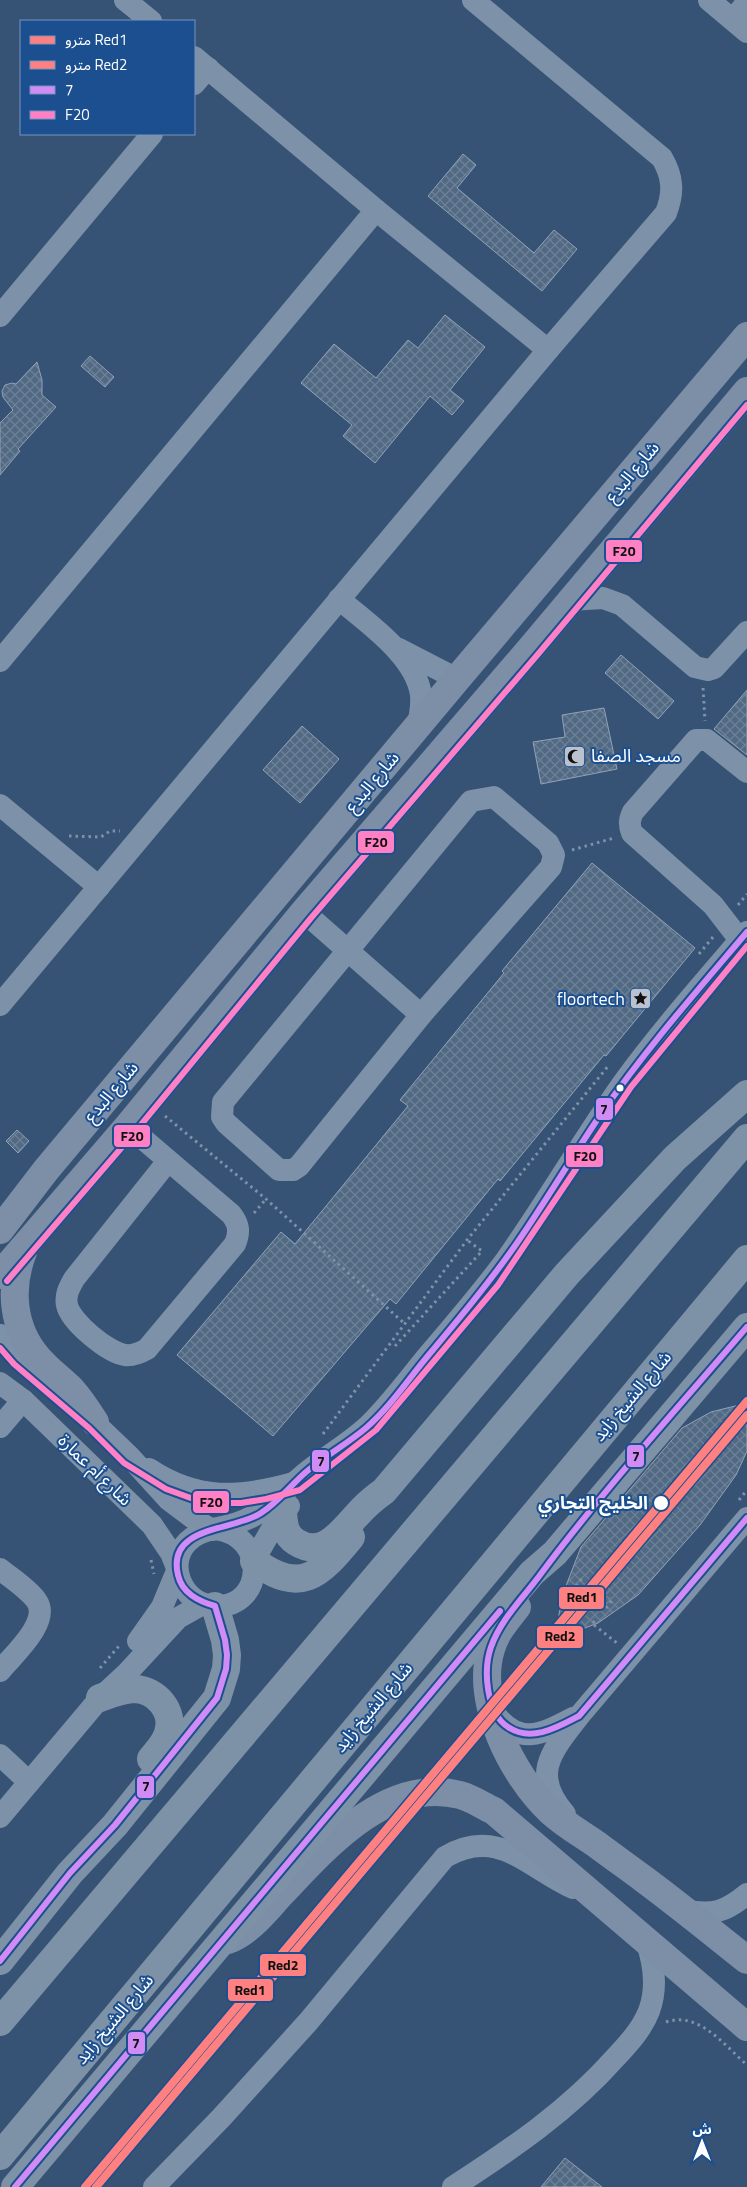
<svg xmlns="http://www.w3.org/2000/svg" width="747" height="2187" viewBox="0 0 747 2187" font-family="'Titillium Web','Noto Sans Arabic',sans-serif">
  <defs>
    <pattern id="building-cross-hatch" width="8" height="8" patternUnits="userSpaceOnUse" patternTransform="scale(1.25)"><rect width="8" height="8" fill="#526984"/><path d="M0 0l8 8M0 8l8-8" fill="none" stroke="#6c8096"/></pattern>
  </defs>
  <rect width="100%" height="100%" fill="#365274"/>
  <g fill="url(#building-cross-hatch)" stroke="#92a2b6">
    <path d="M463,154L476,165L457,188L534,253L554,230L577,249L542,291L428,196Z"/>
    <path d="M445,315L485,347L450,390L464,401L452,415L430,396L375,463L343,436L352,425L301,383L334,344L376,378L408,340L418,348Z"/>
    <path d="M90,356L114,377L105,387L81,366Z"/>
    <path d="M37,362L42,380V395L56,407L18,449L20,451L0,475V423L13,410L3,397L2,391L5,385L12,383L16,384Z"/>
    <path d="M621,655L674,701L658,719L605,673Z"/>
    <path d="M747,690V755L714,729Z"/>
    <path d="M604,708L617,769L541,784L533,742L565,737L562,715Z"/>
    <path d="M302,726L339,759L300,803L263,770Z"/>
    <path d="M592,863L695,948L606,1056L604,1055L500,1181L498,1179L396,1304L390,1299L273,1436L177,1355L281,1232L295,1244L408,1106L400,1100L504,973L502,971Z"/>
    <path d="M17,1130L29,1141L18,1153L6,1141Z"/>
    <path d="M747,1403V1451L736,1475L700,1525L638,1595L598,1623L569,1634L560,1628L559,1614L564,1591L581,1547L682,1428L711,1412Z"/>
    <path d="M565,2158L602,2187H541Z"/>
  </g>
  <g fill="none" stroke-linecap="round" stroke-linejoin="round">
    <g stroke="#7d92a8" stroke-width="3" stroke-dasharray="2.5 4" stroke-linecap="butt">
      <path d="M703,688L705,721"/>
      <path d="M69,836L101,837L110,831H120"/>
      <path d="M572,850L614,838"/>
      <path d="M738,905L747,894"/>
      <path d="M699,954L713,937"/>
      <path d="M165,1116L266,1199L405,1324"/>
      <path d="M254,1213L266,1199"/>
      <path d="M395,1346L482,1251L467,1240"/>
      <path d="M323,1434L467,1240L609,1065"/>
      <path d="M739,1500L747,1490"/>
      <path d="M151,1560L154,1574"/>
      <path d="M576,1586L582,1578"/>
      <path d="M606,1608L612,1600L609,1598"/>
      <path d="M593,1623L596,1619"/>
      <path d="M594,1625L617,1643"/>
      <path d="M100,1668L119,1646"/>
      <path d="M666,2022C699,2011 724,2045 747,2065"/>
    </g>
    <g stroke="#7d92a8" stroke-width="22">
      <path d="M125,0L151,21"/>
      <path d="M709,0L747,32"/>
      <path d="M733,20L747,2"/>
      <path d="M194,57L376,210L548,350"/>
      <path d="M194,84L208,68"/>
      <path d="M0,316L152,134"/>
      <path d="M339,599C367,623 416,656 421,695C422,705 420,716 418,726"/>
      <path d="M570,600L603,598L622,605L695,667L708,670L714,668L747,632"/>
      <path d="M399,649L457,679"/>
      <path d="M0,661L376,210"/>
      <path d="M494,797L548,843L554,855L551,867L421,1015L299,1166L293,1170H279L226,1123L222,1117L223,1102L471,801Z"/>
      <path d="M0,805L99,887"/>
      <path d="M304,912L421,1015"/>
      <path d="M740,940L713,905L632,833C629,825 629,820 633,812L696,740H707L747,772"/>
      <path d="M0,1005L548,350L666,213C674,192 673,177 662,158L473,0"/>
      <path d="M128,1126L231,1214C239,1224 240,1232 235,1244L147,1349C140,1353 133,1356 125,1355C108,1353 70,1321 67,1305C65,1295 69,1288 74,1279L168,1161"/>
      <path d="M0,1335L20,1358L45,1380"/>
      <path d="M0,1383L23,1400L152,1525L171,1553L177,1568"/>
      <path d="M83,1412L129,1456L169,1500L197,1521L212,1530"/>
      <path d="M0,1427L23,1400"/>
      <path d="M149,1469C197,1501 239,1498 293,1483"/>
      <path d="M215,1529C268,1535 265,1607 216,1606C181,1606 163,1559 192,1538C202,1530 215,1529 227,1526C267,1516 278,1495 308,1471C329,1454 352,1442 371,1423C391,1403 408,1380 426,1358C453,1326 481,1294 506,1260C547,1202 582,1141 623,1083C661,1031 705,981 747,932"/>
      <path d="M254,1560L273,1527L289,1506"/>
      <path d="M0,1569C11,1578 27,1588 36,1600C52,1621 13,1655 0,1671"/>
      <path d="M138,1641L162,1607L177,1571"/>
      <path d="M492,1710C517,1747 541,1735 573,1718"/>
      <path d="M0,1755L29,1782"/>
      <path d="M565,1814C530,1774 552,1751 579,1716L747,1518"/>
      <path d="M0,1817L100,1698L127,1673L178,1618L203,1604"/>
      <path d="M686,1911C714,1915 725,1912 747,1894"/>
      <path d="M154,2187L221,2118L308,2022L445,1857C498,1826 527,1867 573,1888"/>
      <path d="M453,2187C512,2149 569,2110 616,2057C629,2043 642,2029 649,2011C658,1987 654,1963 646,1940"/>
    </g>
    <g stroke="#7d8ea7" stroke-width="28">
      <path d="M0,1230L46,1170L457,679L747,336"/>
      <path d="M23,1252C9,1288 12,1328 38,1358C48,1370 61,1379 72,1390C81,1400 88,1411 95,1422"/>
      <path d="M0,1275L128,1126L304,912L532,647L747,391"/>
      <path d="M517,1607C507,1620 495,1633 491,1649C475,1702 512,1775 550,1811C564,1824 580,1833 596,1844C612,1856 629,1868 645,1880C680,1906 713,1933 747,1960"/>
      <path d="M228,1940C251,1931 266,1910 282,1893C326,1846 388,1776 460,1795C472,1798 483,1806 494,1811L747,2027"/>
    </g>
    <g stroke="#7e92a7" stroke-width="28">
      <path d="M283,1512C284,1526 285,1535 296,1542C323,1559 341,1532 357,1515C365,1506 374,1498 384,1491L567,1274L675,1158L747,1094"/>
      <path d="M254,1561C301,1595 319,1576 351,1537"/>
      <path d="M100,1698C111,1694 123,1689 135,1689C157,1690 175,1712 168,1733C165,1744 157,1751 151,1759"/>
      <path d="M0,1961L70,1873L115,1825L217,1698L226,1669L227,1655L225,1640L215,1606"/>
      <path d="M0,2022L747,1138"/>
      <path d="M0,2156L747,1259"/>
      <path d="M15,2187L532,1573L555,1553L747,1327"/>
    </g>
    <defs>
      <g id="bus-1">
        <path d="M747,1327C677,1409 604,1489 540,1575C523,1598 501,1619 491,1647C483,1670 486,1713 508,1727C531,1743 558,1727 579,1716L747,1518"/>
        <path d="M0,1961L70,1873L115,1825L217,1698L226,1669L227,1655L225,1640L215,1606C198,1601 182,1593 178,1575C166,1525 235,1531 261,1513C278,1502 291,1485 306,1472C325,1456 347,1444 366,1428C390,1407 407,1381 427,1357C458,1320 489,1283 517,1243C546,1201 572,1157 601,1114C645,1050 697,991 747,932"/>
        <path d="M15,2187L500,1611"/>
      </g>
      <g id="bus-2">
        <path d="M7,1281L135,1132L311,918L539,653L747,405"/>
        <path d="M0,1348L14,1364L89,1428L124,1463L166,1489L199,1501L221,1503H241L266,1499L300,1490L376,1430L498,1285L631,1087L747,946"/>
      </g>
    </defs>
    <use href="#bus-1" stroke="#1b4f8f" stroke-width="10"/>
    <use href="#bus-2" stroke="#1b4f8f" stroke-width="10"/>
    <use href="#bus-1" stroke="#d08bf4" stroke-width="6"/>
    <use href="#bus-2" stroke="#ff80c5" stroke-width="6"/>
    <defs>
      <path id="metro-1" d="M85,2187L747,1401"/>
      <path id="metro-2" d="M96,2187L747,1415"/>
    </defs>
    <use href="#metro-1" stroke="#1b4f8f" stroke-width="11"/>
    <use href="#metro-2" stroke="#1b4f8f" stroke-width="11"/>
    <use href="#metro-1" stroke="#ff8080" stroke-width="8"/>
    <use href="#metro-2" stroke="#ff8080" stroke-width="8"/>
  </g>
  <defs>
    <symbol id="mosque-square" viewBox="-11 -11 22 22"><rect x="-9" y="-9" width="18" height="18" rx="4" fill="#b9c2ce" stroke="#1b4f8f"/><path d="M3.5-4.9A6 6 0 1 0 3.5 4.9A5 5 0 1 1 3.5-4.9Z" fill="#111"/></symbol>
    <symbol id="sight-square" viewBox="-11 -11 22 22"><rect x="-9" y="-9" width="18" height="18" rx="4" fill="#b9c2ce" stroke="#1b4f8f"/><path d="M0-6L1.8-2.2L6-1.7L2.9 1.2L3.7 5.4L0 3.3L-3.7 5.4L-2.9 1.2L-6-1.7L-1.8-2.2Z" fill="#111"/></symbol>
  </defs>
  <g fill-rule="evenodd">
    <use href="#mosque-square" x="562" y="744" width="25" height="25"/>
    <use href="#sight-square" x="628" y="986" width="25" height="25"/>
  </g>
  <g fill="#fff" stroke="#1b4f8f" stroke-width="2">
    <circle cx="620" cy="1088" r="4.5"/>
    <circle cx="661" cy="1503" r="8"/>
  </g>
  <g text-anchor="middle" stroke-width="4" stroke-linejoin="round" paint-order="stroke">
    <g font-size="18" fill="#fff" stroke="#1b4f8f">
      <text transform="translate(632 472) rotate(-50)" y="6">شارع البدع</text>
      <text transform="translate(372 782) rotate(-50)" y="6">شارع البدع</text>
      <text transform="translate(111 1092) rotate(-50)" y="6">شارع البدع</text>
      <text transform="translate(632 1396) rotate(-50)" y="6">شارع الشيخ زايد</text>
      <text transform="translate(95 1470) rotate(44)" y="6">شارع أم عمارة</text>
      <text transform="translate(373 1707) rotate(-50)" y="6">شارع الشيخ زايد</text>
      <text transform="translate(114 2019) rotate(-50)" y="6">شارع الشيخ زايد</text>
    </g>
    <g font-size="18" fill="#fff" stroke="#1b4f8f" text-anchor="start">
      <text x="591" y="762">مسجد الصفا</text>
      <text x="625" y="1005" text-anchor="end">floortech</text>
    </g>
    <g font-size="18" font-weight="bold" fill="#fff" stroke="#1b4f8f" text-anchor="end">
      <text x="648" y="1509">الخليج التجاري</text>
    </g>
  </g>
  <g stroke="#1b4f8f" stroke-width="2">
    <rect x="605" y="539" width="38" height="24" rx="5" fill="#ff80c5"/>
    <rect x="357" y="830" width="38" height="24" rx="5" fill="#ff80c5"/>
    <rect x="595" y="1097" width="19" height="24" rx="5" fill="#d08bf4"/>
    <rect x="113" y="1124" width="38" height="24" rx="5" fill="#ff80c5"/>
    <rect x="565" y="1144" width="39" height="24" rx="5" fill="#ff80c5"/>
    <rect x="626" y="1444" width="19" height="24" rx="5" fill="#d08bf4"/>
    <rect x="311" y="1449" width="19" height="24" rx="5" fill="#d08bf4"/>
    <rect x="192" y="1490" width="38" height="24" rx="5" fill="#ff80c5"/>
    <rect x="558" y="1586" width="47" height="24" rx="5" fill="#ff8080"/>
    <rect x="536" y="1625" width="48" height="24" rx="5" fill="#ff8080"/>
    <rect x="136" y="1775" width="19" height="24" rx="5" fill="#d08bf4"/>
    <rect x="259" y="1953" width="48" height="24" rx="5" fill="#ff8080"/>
    <rect x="227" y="1978" width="47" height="24" rx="5" fill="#ff8080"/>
    <rect x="127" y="2031" width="19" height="24" rx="5" fill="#d08bf4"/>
  </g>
  <g font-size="14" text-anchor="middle" font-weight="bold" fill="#111">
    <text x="624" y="556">F20</text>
    <text x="376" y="847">F20</text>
    <text x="604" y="1114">7</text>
    <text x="132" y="1141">F20</text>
    <text x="585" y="1161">F20</text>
    <text x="636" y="1461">7</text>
    <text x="321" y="1466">7</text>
    <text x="211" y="1507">F20</text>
    <text x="582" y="1602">Red1</text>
    <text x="560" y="1641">Red2</text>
    <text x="146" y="1791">7</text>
    <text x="283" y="1970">Red2</text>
    <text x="250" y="1995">Red1</text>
    <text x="136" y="2048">7</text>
  </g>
  <rect x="20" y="20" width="175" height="115" fill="#1b4f8f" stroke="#7695bc"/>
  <rect x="30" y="36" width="25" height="8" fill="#ff8080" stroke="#7695bc"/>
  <text x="65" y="45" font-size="15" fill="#ffffff">مترو Red1</text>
  <rect x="30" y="61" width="25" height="8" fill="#ff8080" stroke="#7695bc"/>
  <text x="65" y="70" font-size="15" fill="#ffffff">مترو Red2</text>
  <rect x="30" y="86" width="25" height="8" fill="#d08bf4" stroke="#7695bc"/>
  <text x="65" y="95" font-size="15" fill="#ffffff">7</text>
  <rect x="30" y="111" width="25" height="8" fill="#ff80c5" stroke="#7695bc"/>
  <text x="65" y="120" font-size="15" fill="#ffffff">F20</text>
  <g transform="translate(702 2142)" stroke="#1b4f8f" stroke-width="4" paint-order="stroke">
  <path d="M0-4L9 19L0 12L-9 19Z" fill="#ffffff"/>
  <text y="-8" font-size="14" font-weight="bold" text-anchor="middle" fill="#ffffff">ش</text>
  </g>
</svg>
